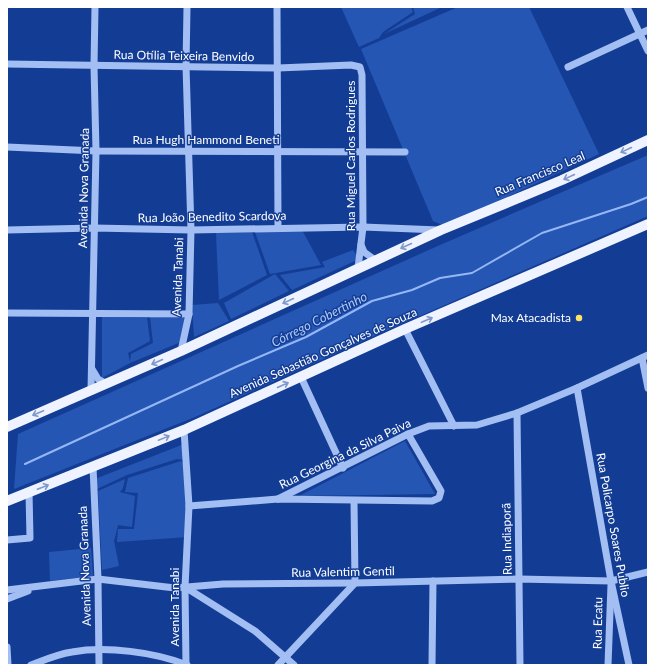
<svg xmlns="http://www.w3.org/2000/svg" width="655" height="672" viewBox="0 0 655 672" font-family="Lato,sans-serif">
  <rect width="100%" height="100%" fill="#133d95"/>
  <g fill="#2656b4">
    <path d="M341,7H411L413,12L383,32L379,38L359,47Z"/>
    <path d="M413,7H442L384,34L415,14Z"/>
    <path d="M458,7H529L599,154L445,226L433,221L361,49Z"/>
    <path d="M648,155V216L381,333L195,417L14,489L18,434L440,245Z"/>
    <path d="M302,230L321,265L270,274L255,232Z"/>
    <path d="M252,232L267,275L219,300L216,233Z"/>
    <path d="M353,250L359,259L292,290L280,275L325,267L322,262Z"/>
    <path d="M275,274L289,291L231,319L224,303Z"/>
    <path d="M218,303L229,321L194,337L192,305Z"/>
    <path d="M102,317L147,318L150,341L128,353L130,362L131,354L153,343L150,317L186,318L181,342L130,363L102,378Z"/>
    <path d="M405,441L435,494L299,496Z"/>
    <path d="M184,444L185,460L177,459L127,475L97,489L95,479Z"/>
    <path d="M181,461L184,464L188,537L117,542L118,529H134L138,493L125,492L128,478Z"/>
    <path d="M125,479L123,488L120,492L135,496L132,527L118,525L114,541L119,566L102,570L98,491Z"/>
    <path d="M91,548L93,576L50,581L49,552Z"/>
  </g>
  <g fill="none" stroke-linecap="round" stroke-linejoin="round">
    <path stroke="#95b7f5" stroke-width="2" d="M25,464L238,366L306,337L372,301L412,290L440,278L472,273L542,233L631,204L648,197"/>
    <g stroke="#a3bef2" stroke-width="7">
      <path d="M277,7L278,227"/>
      <path d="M627,7L648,51"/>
      <path d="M7,64L278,68L351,65L360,67L362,75L363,227L358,268"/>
      <path d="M568,67L648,30"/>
      <path d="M7,147L96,151L405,152"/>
      <path d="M7,230L94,228L191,230L363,227L439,230"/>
      <path d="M361,245L364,252L375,260"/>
      <path d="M7,313L189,314"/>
      <path d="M405,329L454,426"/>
      <path d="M181,351L189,314L191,230L186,66L187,7"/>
      <path d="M642,358L648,388"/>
      <path d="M92,369L98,379L107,384"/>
      <path d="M301,377L343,468"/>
      <path d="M577,388L611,581L629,665"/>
      <path d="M91,390L96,151L94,66L95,7"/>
      <path d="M517,413L520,665"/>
      <path d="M184,430L189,506L185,587L186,665"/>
      <path d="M93,467L98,579L99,665"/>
      <path d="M278,499L408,434L429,426L477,425L517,413L577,388L648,355"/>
      <path d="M189,506L278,499L432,501L439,498L441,491L408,434"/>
      <path d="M7,540L30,538L29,492"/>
      <path d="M185,587L255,631L294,665"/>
      <path d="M7,590L98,579L175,588L223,584L355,583L519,579L611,581L648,572"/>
      <path d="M7,599L28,591"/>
      <path d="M7,647L8,665"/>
      <path d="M31,665C44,660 58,654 72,652C106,646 155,652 187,665"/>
      <path d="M278,665L355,583L354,501"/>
      <path d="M432,665L433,581"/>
      <path d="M608,665L611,585"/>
    </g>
    <g stroke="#eef3ff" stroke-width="10">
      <path d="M7,427L181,351L441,230L562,180L648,140"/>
      <path d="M7,501L184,430L405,329L648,224"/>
    </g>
  </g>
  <defs><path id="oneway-shaft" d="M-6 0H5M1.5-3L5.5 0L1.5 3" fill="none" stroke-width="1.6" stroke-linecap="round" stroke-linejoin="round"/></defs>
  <g stroke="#8098ca">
    <use href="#oneway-shaft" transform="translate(626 150) rotate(155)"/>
    <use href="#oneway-shaft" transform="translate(569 177) rotate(155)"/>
    <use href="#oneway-shaft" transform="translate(406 246) rotate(156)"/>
    <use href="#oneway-shaft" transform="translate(288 301) rotate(155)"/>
    <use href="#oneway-shaft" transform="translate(427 320) rotate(-23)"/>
    <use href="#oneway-shaft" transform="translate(157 362) rotate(156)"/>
    <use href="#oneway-shaft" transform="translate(283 385) rotate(-24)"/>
    <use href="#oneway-shaft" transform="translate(38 413) rotate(157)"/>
    <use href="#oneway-shaft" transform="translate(164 438) rotate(-22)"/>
    <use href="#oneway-shaft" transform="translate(43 487) rotate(-21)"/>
  </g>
  <circle fill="#ffe464" stroke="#133d95" stroke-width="1.5" cx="579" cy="318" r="4"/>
  <g text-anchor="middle" stroke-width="3" stroke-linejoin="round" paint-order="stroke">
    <g font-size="12" fill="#fff" stroke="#133d95">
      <text transform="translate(184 56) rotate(1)" y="4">Rua Otília Teixeira Benvido</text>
      <text x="206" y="144">Rua Hugh Hammond Beneti</text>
      <text transform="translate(351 156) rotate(-90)" y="4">Rua Miguel Carlos Rodrigues</text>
      <text transform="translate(540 174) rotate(-23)" y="4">Rua Francisco Leal</text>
      <text transform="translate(84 188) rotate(-89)" y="4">Avenida Nova Granada</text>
      <text transform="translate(212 217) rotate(-1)" y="4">Rua João Benedito Scardova</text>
      <text transform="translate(178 277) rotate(-88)" y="4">Avenida Tanabi</text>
      <text transform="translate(323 353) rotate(-24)" y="4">Avenida Sebastião Gonçalves de Souza</text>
      <text transform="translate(345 454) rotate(-26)" y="4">Rua Georgina da Silva Paiva</text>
      <text transform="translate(613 525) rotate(80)" y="4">Rua Policarpo Soares Publio</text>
      <text transform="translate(507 539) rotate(-91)" y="4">Rua Indiaporã</text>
      <text transform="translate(85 566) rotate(-92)" y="4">Avenida Nova Granada</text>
      <text transform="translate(343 572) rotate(-1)" y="4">Rua Valentim Gentil</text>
      <text transform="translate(175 607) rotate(-90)" y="4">Avenida Tanabi</text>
      <text transform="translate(598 623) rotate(-89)" y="4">Rua Ecatu</text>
    </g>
    <g font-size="12" fill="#fff" stroke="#133d95" text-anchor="end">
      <text x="571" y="322">Max Atacadista</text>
    </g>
    <g font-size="13" font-style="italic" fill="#afc9f9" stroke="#133d95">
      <text transform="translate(319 319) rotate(-27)" y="5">Córrego Cobertinho</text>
    </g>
  </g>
  <rect width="655" height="672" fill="none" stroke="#ffffff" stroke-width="16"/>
</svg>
